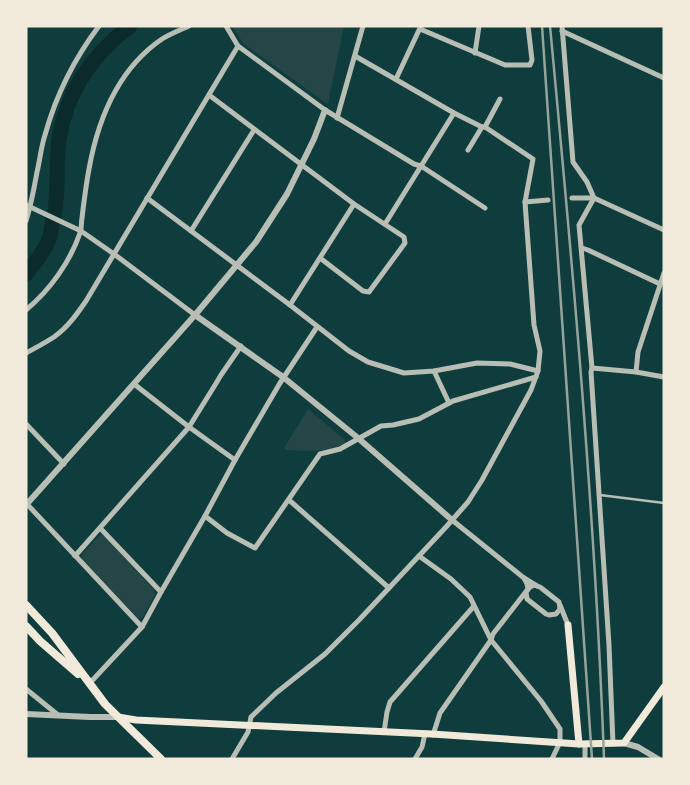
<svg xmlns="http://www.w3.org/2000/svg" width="690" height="785" viewBox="0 0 690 785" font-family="Manrope,sans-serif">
  <rect width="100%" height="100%" fill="#0f3d3e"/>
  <g fill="#244646">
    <path d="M234,26H344L328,103H326L244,44L233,28Z"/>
    <path d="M308,409L345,440V443C327,453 306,451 286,450L284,448Z"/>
    <path d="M100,535H104L154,590L155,595L142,618H138L82,559L83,553Z"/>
  </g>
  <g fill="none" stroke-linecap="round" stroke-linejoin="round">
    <path stroke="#0a2a2b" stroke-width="15" d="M26,274C35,263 44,252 49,239C51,234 51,229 52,224C54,216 56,209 56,201C58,181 56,160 59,140C66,92 92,55 130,26"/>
    <path stroke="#b8beb3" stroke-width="2.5" d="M600,495L664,503"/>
    <g stroke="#b8beb3" stroke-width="5">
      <path d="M226,26L238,46L325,110L414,164L421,166L485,208"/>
      <path d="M562,26L573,162L587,182L594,198L579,225L592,368L591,372L609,645L613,744"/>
      <path d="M420,29L505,65H530L532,60L528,26"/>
      <path d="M562,31L664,78"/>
      <path d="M475,53L479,26"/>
      <path d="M396,79L420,28"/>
      <path d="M209,95L354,204L404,237L405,243L369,292L363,291L320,258"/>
      <path d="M337,118L363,26"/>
      <path d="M485,127L500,99"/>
      <path d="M468,150L482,127"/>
      <path d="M147,198L290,305L349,351L368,362L404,373L434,371L477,363L510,364L538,371"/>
      <path d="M572,198H594L664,230"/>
      <path d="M525,202L548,200"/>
      <path d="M26,205L81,231L114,254L195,315"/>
      <path d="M26,221C31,205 34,189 37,172C40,160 41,147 45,135C56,95 74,59 99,26"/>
      <path d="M385,224L454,113"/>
      <path d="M191,231L254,130"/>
      <path d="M582,248L588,250L660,284"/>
      <path d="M290,305L354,204"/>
      <path d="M26,310C50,290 70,262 80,233C82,228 81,223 82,218C84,201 86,185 89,169C98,119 118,69 162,39C170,34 180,30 189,26"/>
      <path d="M26,353C35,348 45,343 54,337C68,327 77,314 86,301L238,46"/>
      <path d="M592,368L636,372L664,377"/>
      <path d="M434,371L449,403"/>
      <path d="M636,372L638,352L664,273"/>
      <path d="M134,384L189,427L235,460"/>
      <path d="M26,424L64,464"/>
      <path d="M289,500L389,588"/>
      <path d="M26,503L142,627"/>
      <path d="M205,516L227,533L255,548L320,454L340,449L381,426L393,425L419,419L453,401L536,377"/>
      <path d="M452,520L524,578L537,586"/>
      <path d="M100,528L161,592"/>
      <path d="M75,556L189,427L215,385L221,375L241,346"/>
      <path d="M419,556L451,579L470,597L491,640L541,701L560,729V742L552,759"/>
      <path d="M534,585L540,587L559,602L560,609L556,614L549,615L546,614L527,599L526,592L530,587Z"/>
      <path d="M560,605L568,625"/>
      <path d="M89,684L142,627L161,592L205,516L235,460L280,383L317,327"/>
      <path d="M26,689L58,715"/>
      <path d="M384,732L387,712L390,702L474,606"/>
      <path d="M433,735L440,713L491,640L493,634L528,589L527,584L524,578"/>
      <path d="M585,744V759"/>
      <path d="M232,759L248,732L251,717L276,693L325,654L359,620L446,527L468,502L482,480L531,390L538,371L540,351L534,325L525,202L533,159L485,127H482L454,113L355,56"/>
      <path d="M415,759L422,747L425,734"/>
    </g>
    <g stroke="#b8beb3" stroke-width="6">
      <path d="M195,315L283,377L358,438L452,520"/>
      <path d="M26,505L195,315L256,242L287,194L314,139L325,110"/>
      <path d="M26,714L90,717H118"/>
      <path d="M624,743L638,747L658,759"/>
    </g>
    <g stroke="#f1e9da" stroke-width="7">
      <path d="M568,625L579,744"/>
      <path d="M118,717L136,720L432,734L579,744L624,743L664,687"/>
    </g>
    <g stroke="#f1e9da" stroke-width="8">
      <path d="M26,605L52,633L105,704L161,759"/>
      <path d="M26,626L40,641L78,674"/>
    </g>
    <g stroke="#97a49c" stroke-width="2.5">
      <path d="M542,26L592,759"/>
      <path d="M550,26C573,270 595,514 604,759"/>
    </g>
  </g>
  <rect width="690" height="785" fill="none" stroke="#f1e9da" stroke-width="55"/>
</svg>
